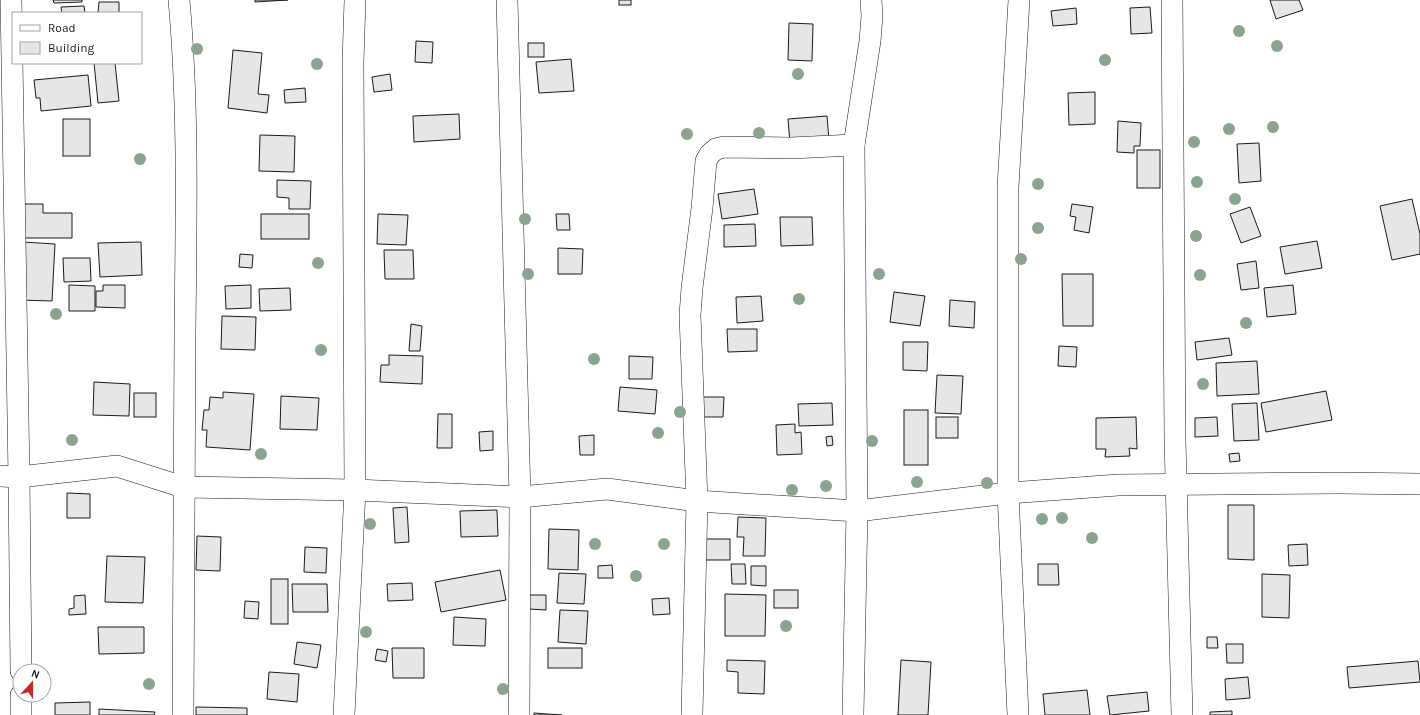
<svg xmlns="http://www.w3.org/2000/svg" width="1420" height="715" viewBox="0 0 1420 715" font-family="Karla,sans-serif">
  <rect width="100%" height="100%" fill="#fff"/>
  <g fill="#e6e6e6" stroke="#1a1a1a">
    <path d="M53,0H82V2L54,3Z"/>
    <path d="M255,0H288L255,2Z"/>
    <rect x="619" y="0" width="12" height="5"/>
    <path d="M1270,0H1299L1303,10L1276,19Z"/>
    <path d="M99,2H119V13H98Z"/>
    <path d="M84,6L85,13H62L61,7Z"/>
    <path d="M1150,7L1152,33L1131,34L1130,8Z"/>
    <path d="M1076,8L1077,24L1053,26L1051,11Z"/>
    <path d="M789,23L813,24L812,61L788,60Z"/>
    <path d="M416,41L433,42L432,63L415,62Z"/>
    <rect x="528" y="43" width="16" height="14"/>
    <path d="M233,50L262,53L258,94L269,95L267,113L228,108Z"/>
    <path d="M571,59L574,91L539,93L536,62Z"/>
    <path d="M94,63H115L119,101L98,103Z"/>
    <path d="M390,74L392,90L374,92L372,77Z"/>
    <path d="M88,75L91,106L41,111L40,98H36L34,80Z"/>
    <path d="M305,88L306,102L285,103L284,90Z"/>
    <path d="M1095,92V124L1069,125L1068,93Z"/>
    <path d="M459,114L460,139L414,142L413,116Z"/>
    <path d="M827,116L829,140L790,143L788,119Z"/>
    <rect x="63" y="119" width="27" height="37"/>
    <path d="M1118,121L1141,123L1140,146H1134V153L1117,152Z"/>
    <path d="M260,135L295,136L294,172L259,171Z"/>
    <path d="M1259,143L1261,181L1239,183L1237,144Z"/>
    <rect x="1137" y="150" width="23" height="38"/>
    <path d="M277,180L311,181L310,209H289V198L277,197Z"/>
    <path d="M754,189L758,214L722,219L718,194Z"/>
    <path d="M1412,199L1420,234V254L1392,260L1380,206Z"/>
    <path d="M23,204H43V213H72V238H24Z"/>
    <path d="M1072,204L1093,207L1089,233L1074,230L1076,217L1070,216Z"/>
    <path d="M1250,207L1261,236L1241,243L1230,214Z"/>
    <rect x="261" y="214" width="48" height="25"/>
    <path d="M378,214L408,215L406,245L377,244Z"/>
    <path d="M556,214H569L570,230H557Z"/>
    <path d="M780,217H812L813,245L781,246Z"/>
    <path d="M755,224L756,246L724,247V225Z"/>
    <path d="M1317,241L1322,268L1285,274L1280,247Z"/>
    <path d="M23,242L55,244L52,301L20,300Z"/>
    <path d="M141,242L142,275L100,277L98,243Z"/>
    <path d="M558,248L583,249L582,274H558Z"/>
    <path d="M384,250H413L414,279H385Z"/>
    <path d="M240,254L253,255L252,268L239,267Z"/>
    <path d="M63,258H90L91,281L64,282Z"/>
    <path d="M1256,261L1259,288L1241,290L1237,264Z"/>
    <path d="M1062,274H1093V326H1063Z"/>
    <path d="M69,285L95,286V311H69Z"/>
    <path d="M103,285H125V308L96,307V291H103Z"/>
    <path d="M251,285V308L226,309L225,286Z"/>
    <path d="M1293,285L1296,314L1267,317L1264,288Z"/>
    <path d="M290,288L291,310L260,311L259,289Z"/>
    <path d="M894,292L925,296L920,326L890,322Z"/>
    <path d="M761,296L763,321L737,323L736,297Z"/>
    <path d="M950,300L975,302L974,328L949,326Z"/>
    <path d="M222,316L256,317L255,350L221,349Z"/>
    <path d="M411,324L422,326L420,351H409Z"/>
    <path d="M727,329H757V351L728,352Z"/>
    <path d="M1229,338L1232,355L1197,360L1195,342Z"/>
    <path d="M903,342H928L927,371L903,370Z"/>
    <path d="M1059,346L1077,347L1076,367L1058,366Z"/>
    <path d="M389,355L423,356L422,384L380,382L381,365H389Z"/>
    <path d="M629,356L653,357L652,379H629Z"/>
    <path d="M1257,361L1259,394L1217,396L1216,363Z"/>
    <path d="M937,375L963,376L961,414L935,413Z"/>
    <path d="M94,382L130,384L129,416L93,415Z"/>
    <path d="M620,387L657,390L655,414L618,411Z"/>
    <path d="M1326,391L1332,420L1266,432L1261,403Z"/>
    <path d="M223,392L254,394L250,450L206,447L207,430H202L204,410H209L210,397L223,398Z"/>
    <rect x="134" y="393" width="22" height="24"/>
    <path d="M281,396L319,398L317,430L280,429Z"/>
    <path d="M699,397H724L723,417H699Z"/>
    <path d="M832,403L833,425L799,426L798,404Z"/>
    <path d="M1257,403L1259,440L1234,441L1232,404Z"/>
    <rect x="904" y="410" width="24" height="55"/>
    <path d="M438,414H452V448H437Z"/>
    <rect x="936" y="417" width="22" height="21"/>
    <path d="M1136,417L1137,449L1129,448L1130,456L1105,457L1106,449H1096V418Z"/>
    <path d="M1217,417L1218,436L1195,437V418Z"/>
    <path d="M795,424V433L801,432L802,454L777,455L776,425Z"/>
    <path d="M493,431V450L480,451L479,432Z"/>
    <path d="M594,435V455H580L579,436Z"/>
    <path d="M832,436L833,445L827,446L826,437Z"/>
    <path d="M1239,453L1240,461L1230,462L1229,454Z"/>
    <path d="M67,493L90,494V518H67Z"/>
    <path d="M1228,505H1254V560L1228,559Z"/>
    <path d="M407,507L409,542L395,543L393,508Z"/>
    <path d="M497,510L498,536L461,537L460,511Z"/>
    <path d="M738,517L766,518L765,556H743L744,537H737Z"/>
    <path d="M549,529L579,530L578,570L548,569Z"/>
    <path d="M197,536L221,537L220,571L196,570Z"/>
    <rect x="704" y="539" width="26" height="21"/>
    <path d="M1307,544L1308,565L1289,566L1288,545Z"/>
    <path d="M305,547L327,548L326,573L304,572Z"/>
    <path d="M107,556L145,557L143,603L105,602Z"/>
    <path d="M731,564H745L746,584H732Z"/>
    <path d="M1038,564H1058L1059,585H1038Z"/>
    <path d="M612,565L613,578H598V566Z"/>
    <path d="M751,566H766V586L751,585Z"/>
    <path d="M500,570L506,600L441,612L435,582Z"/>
    <path d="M559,573L586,574L584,604L557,603Z"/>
    <path d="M1262,574L1290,575L1289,618L1262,617Z"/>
    <rect x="271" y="579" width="17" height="45"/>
    <path d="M412,583L413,600L388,601L387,584Z"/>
    <path d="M292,584H327L328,612H293Z"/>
    <rect x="774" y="590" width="24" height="18"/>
    <path d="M725,594L766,595L765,636H725Z"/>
    <path d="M85,595L86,614L69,615V609L74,608V596Z"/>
    <path d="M529,595H546V610L529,609Z"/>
    <path d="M669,598L670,614L653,615L652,599Z"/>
    <path d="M245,601L259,602L258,619L244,618Z"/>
    <path d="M560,610L588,611L586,644L558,642Z"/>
    <path d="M454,617L486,619L485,646L453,645Z"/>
    <path d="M98,627H144V653L99,654Z"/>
    <path d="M1207,637H1217L1218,648H1207Z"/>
    <path d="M297,642L321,645L317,668L294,664Z"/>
    <path d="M1226,644H1243V663H1227Z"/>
    <path d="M392,648H424V678H393Z"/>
    <rect x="548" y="648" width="34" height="20"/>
    <path d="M377,649L388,651L386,662L375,660Z"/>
    <path d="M727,660L765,661L764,694L738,693V672L727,671Z"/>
    <path d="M901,660L931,662L928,715H898Z"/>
    <path d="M1418,661L1420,682L1349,688L1347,667Z"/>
    <path d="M269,672L299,674L297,702L267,699Z"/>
    <path d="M1248,677L1250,698L1226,700L1225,679Z"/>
    <path d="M1087,690L1090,715H1045L1043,694Z"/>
    <path d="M1147,692L1149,711L1110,715L1107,696Z"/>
    <path d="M90,702V715H55V703Z"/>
    <path d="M196,707L247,708V715H196Z"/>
    <path d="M99,709L155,712L154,715H99Z"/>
    <path d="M1232,711V715H1210V712Z"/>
    <path d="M534,713L562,715H534Z"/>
  </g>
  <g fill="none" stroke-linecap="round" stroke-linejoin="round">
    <defs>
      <g id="street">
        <path d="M11,0L19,477L21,671"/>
        <path d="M179,0C189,111 186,223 185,334C184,461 183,588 183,715"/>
        <path d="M507,0L520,497L519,715"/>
        <path d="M1172,0L1175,439L1182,715"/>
        <path d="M0,476L19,477L117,466L183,487L355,490L520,497L607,489L697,501L857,511L1008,493L1118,485L1339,483L1420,484"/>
        <path d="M21,695V715"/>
        <path d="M344,715L355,490L353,62L355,0"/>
        <path d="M692,715L697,501L690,315L692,288L702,208L706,161L710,154L716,149L724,147L791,148L854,145"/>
        <path d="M853,715L857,511L854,145L870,41L872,16L871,0"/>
        <path d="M1018,715L1008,493V187L1019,0"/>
      </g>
    </defs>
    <use href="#street" stroke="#1a1a1a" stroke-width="22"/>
    <use href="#street" stroke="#fff" stroke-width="21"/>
  </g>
  <g fill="#8aa48f">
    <circle cx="1239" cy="31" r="6"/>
    <circle cx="1277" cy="46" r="6"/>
    <circle cx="197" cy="49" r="6"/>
    <circle cx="1105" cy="60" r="6"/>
    <circle cx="317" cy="64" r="6"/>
    <circle cx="798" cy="74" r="6"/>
    <circle cx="1273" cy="127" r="6"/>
    <circle cx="1229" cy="129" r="6"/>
    <circle cx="759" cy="133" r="6"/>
    <circle cx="687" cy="134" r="6"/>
    <circle cx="1194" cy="142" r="6"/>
    <circle cx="140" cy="159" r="6"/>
    <circle cx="1197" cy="182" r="6"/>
    <circle cx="1038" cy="184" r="6"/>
    <circle cx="1235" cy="199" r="6"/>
    <circle cx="525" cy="219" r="6"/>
    <circle cx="1038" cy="228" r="6"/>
    <circle cx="1196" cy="236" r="6"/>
    <circle cx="1021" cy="259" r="6"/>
    <circle cx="318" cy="263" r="6"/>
    <circle cx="528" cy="274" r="6"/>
    <circle cx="879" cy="274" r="6"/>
    <circle cx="1200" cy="275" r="6"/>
    <circle cx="799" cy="299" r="6"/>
    <circle cx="56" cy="314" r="6"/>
    <circle cx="1246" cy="323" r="6"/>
    <circle cx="321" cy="350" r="6"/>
    <circle cx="594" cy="359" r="6"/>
    <circle cx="1203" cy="384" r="6"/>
    <circle cx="680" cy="412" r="6"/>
    <circle cx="658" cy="433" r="6"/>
    <circle cx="72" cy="440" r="6"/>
    <circle cx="872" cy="441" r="6"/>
    <circle cx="261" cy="454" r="6"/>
    <circle cx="917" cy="482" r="6"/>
    <circle cx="987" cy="483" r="6"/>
    <circle cx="826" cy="486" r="6"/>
    <circle cx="792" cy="490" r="6"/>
    <circle cx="1062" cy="518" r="6"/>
    <circle cx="1042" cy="519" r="6"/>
    <circle cx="370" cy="524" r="6"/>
    <circle cx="1092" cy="538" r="6"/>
    <circle cx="595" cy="544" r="6"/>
    <circle cx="664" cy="544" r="6"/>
    <circle cx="636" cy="576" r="6"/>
    <circle cx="786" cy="626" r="6"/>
    <circle cx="366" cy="632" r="6"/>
    <circle cx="149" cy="684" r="6"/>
    <circle cx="503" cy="689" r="6"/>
  </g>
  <rect x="12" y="12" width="130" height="52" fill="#ffffff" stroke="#a3a3a3"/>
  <rect x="20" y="25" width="20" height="6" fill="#ffffff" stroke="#a3a3a3"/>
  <text x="48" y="32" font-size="12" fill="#1a1a1a">Road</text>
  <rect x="20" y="42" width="20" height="12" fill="#e6e6e6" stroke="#a3a3a3"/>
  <text x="48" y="52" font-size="12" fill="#1a1a1a">Building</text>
  <g transform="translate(32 683) rotate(21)"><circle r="19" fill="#ffffff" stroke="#a3a3a3"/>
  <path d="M0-3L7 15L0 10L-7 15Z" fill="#c62828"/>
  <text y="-6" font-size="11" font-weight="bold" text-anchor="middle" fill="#1a1a1a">N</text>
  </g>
</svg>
